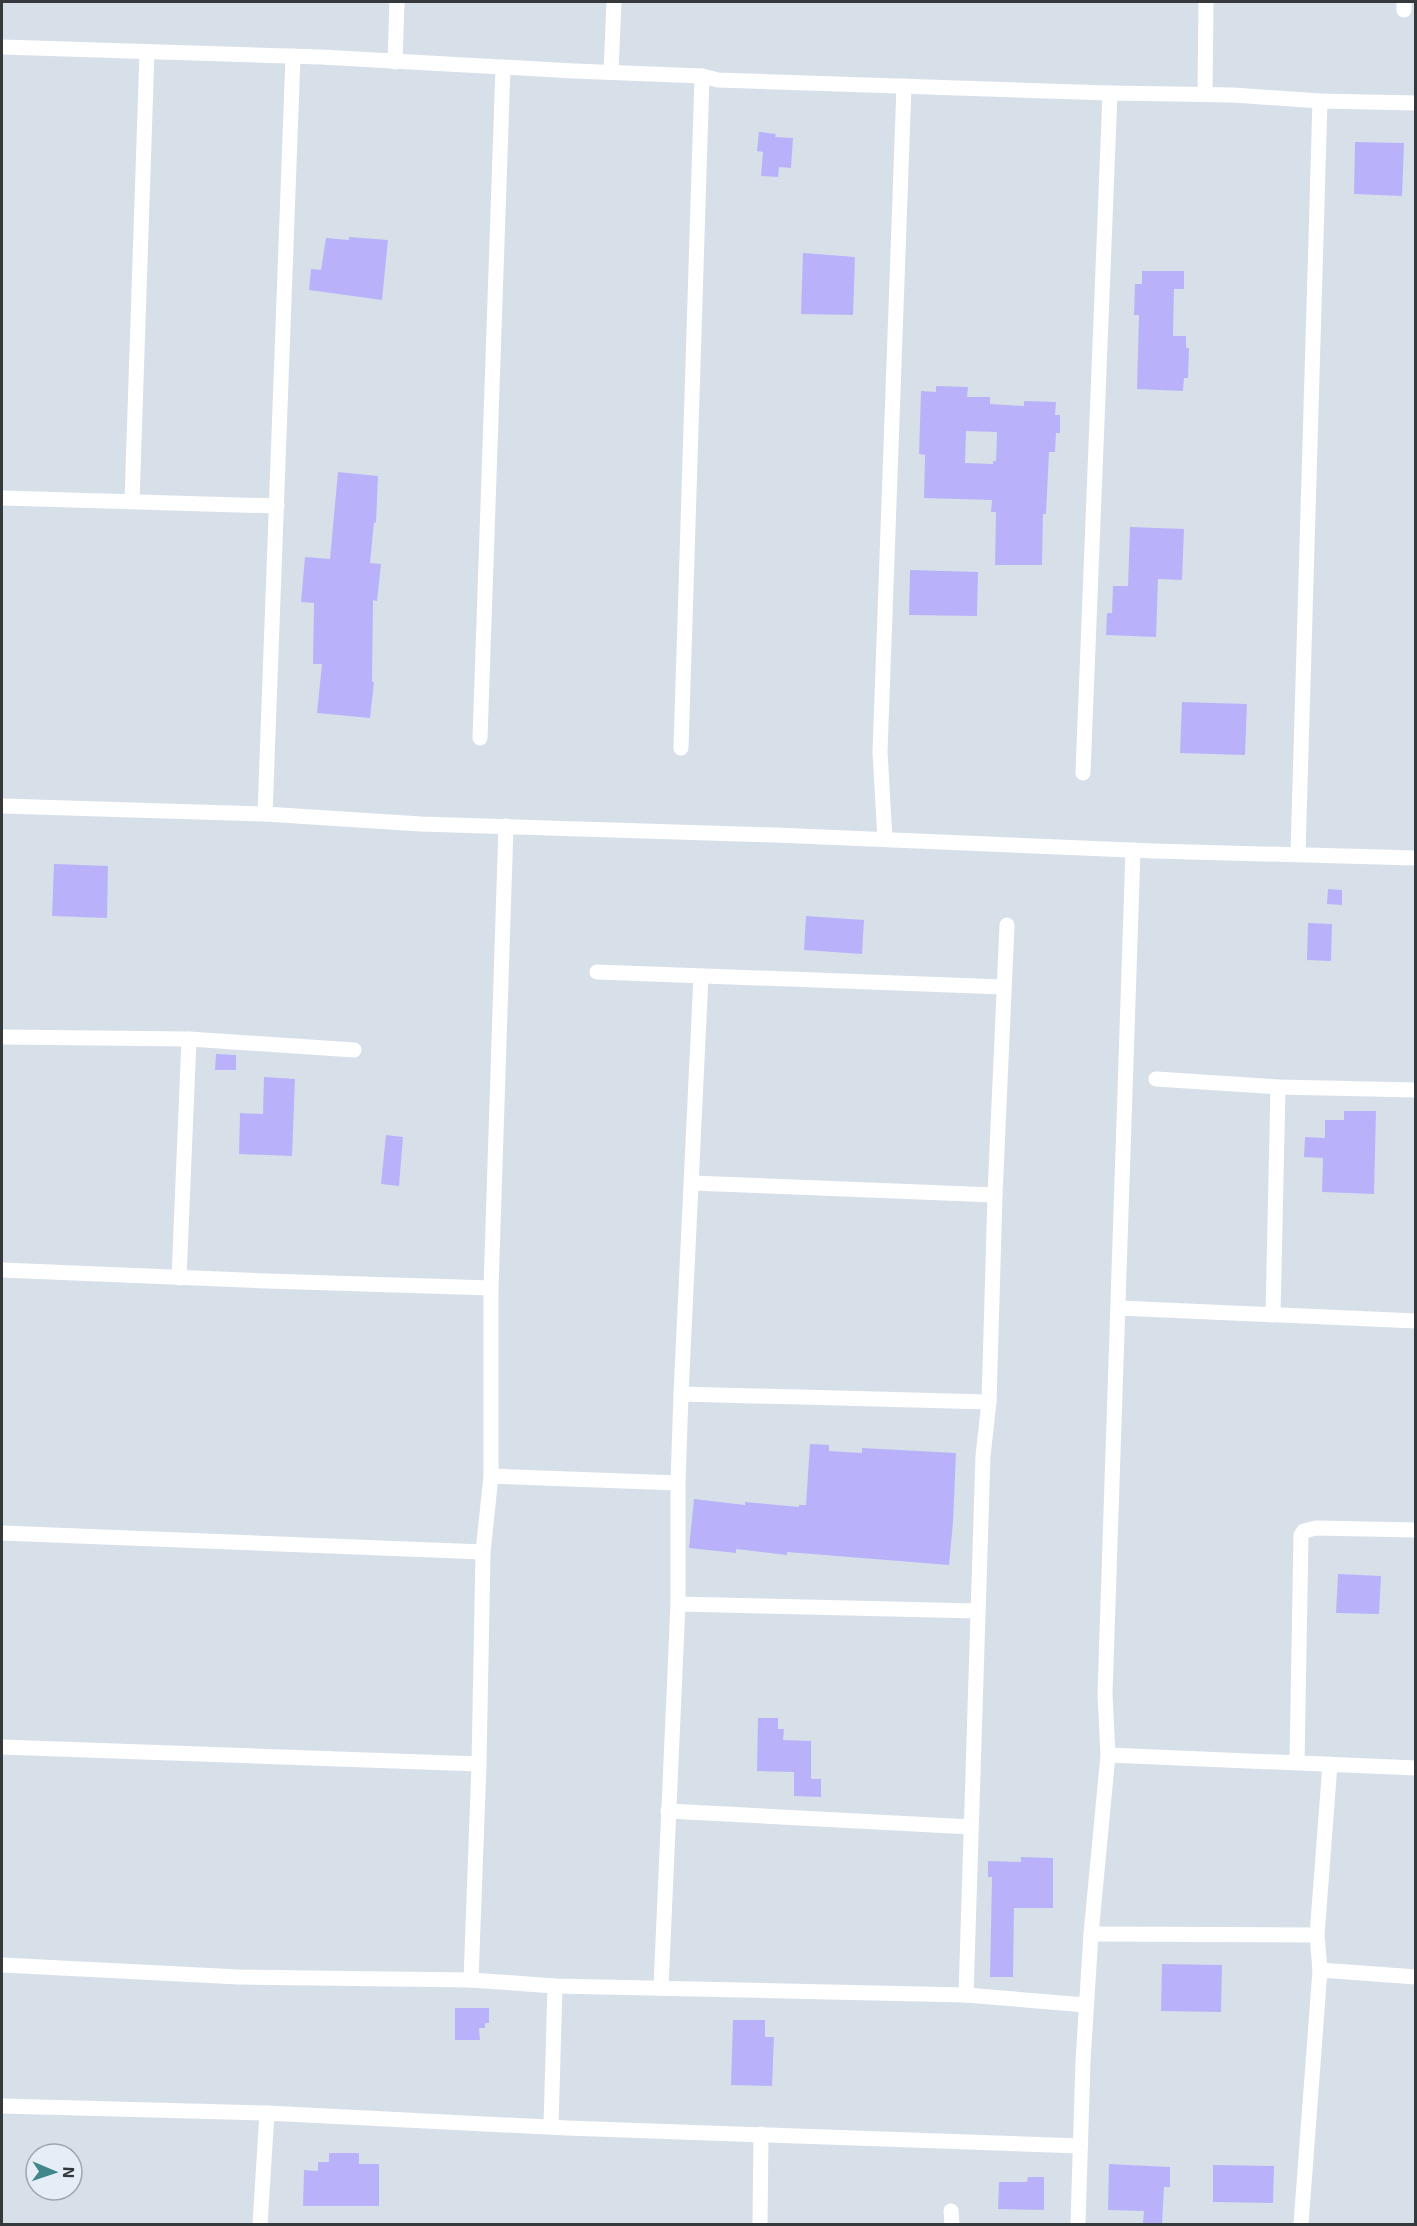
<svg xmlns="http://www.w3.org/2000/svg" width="1417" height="2226" viewBox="0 0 1417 2226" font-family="'Exo 2',sans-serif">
  <rect width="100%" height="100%" fill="#d7e0e9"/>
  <g fill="#b9b2fa" fill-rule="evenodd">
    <path d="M759,132L776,134L775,137L793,138L791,168L779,167L778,177L761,176L763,152L757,151Z"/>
    <path d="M1355,142L1404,143L1402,196L1354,194Z"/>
    <path d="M349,237L388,240L382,300L309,290L311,269L321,270L326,238L349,240Z"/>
    <path d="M803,253L855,257L853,315L801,314Z"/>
    <path d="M1142,271H1184V289H1174L1173,336H1186V348H1189L1188,378H1184L1183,391L1137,389L1139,315H1134L1135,284H1142Z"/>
    <path d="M936,386L968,387L967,397H990V404L1024,406V401L1056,402L1055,415H1060V433H1056L1055,452H1049L1046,514H1043L1042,565H995L996,512H991L992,500L924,498L925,455L919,454L921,391L936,392ZM966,431L997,432L996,461H993V464L965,463Z"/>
    <path d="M338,472L378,476L376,523L374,522L370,563L381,564L377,601L373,600L372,682H374L370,718L317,713L322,664H313L314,603L301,602L305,557L330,559Z"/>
    <path d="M1130,527L1184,529L1182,580L1158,579L1156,637L1106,635L1107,613H1112L1113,586H1128Z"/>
    <path d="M910,570L978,572L977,616L909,615Z"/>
    <path d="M1182,702L1247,704L1245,755L1180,753Z"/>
    <path d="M54,864L108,866L107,918L52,916Z"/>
    <path d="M1328,889L1342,890V905L1327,904Z"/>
    <path d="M806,916L864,920L862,954L804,950Z"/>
    <path d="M1308,923L1332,924L1331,961L1307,960Z"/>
    <path d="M216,1054L236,1055V1070H215Z"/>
    <path d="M264,1077L295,1079L292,1156L239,1154L240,1113L263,1114Z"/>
    <path d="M1344,1111H1376L1374,1194L1322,1192L1323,1158L1304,1157L1305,1137L1325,1138V1120H1344Z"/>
    <path d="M386,1135L403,1137L399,1186L381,1184Z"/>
    <path d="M810,1444L829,1445V1451L862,1453V1448L956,1453L953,1522L949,1565L787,1552V1555L736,1549V1553L689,1548L694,1499L745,1505V1502L799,1507V1505H806Z"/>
    <path d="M1338,1574L1381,1576L1379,1614L1336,1613Z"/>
    <path d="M758,1718H778V1729H784L783,1740L811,1741V1779H821V1797L794,1796V1772L757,1771Z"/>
    <path d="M1021,1857L1053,1858V1908H1014L1013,1977H990L992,1877H988V1861L1021,1862Z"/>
    <path d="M1162,1964L1222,1965L1221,2012L1161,2011Z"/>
    <path d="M455,2008H489V2023H485V2028H479L480,2040H455Z"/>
    <path d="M733,2020H765V2037H774L772,2086L731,2085Z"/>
    <path d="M329,2153H359V2164H379V2206H303L304,2170L318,2171V2162H329Z"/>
    <path d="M1109,2164L1170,2167V2187H1164L1162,2224H1143L1144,2211L1108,2210Z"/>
    <path d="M1213,2165L1274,2166L1273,2203L1213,2202Z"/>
    <path d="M1028,2177H1044V2210L998,2209L999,2182H1027Z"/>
  </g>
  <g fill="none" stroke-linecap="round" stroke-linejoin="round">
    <g stroke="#fff" stroke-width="15">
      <path d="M1404,10V2"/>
      <path d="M2,47L321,57L574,71L702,76L718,80L1110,93L1233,95L1320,101L1416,103"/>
      <path d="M395,62L397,2"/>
      <path d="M611,72L614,2"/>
      <path d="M1205,94L1206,2"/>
      <path d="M2,498L277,506"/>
      <path d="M132,501L147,52"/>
      <path d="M480,738L503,67"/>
      <path d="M681,748L702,76"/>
      <path d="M1083,773L1110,93"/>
      <path d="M2,806L265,814L421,824L775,835L1154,851L1416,858"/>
      <path d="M265,814L293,56"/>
      <path d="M885,839L880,752L904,86"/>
      <path d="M1298,854L1320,101"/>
      <path d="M597,972L1004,987"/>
      <path d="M2,1037L189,1039L354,1050"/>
      <path d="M1156,1079L1278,1087L1416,1090"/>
      <path d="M692,1183L995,1195"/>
      <path d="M2,1270L267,1281L491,1288"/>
      <path d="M179,1278L189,1039"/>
      <path d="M1119,1308L1416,1321"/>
      <path d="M1273,1315L1278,1087"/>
      <path d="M681,1394L989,1402"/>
      <path d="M491,1476L678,1483"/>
      <path d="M2,1533L483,1552"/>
      <path d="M678,1604L978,1611"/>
      <path d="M2,1747L479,1764"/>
      <path d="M1108,1755L1416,1768"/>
      <path d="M1297,1762L1301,1535L1304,1531L1316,1528L1416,1530"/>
      <path d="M668,1811L971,1827"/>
      <path d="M1091,1934L1317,1935"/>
      <path d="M2,1965L239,1977L471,1980L555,1986L966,1995L1086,2005"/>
      <path d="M1320,1970L1416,1977"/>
      <path d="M471,1980L479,1764L483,1552L491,1476V1288L506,826"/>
      <path d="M661,1987L678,1604V1483L681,1394L701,976"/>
      <path d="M966,1995L983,1456L989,1402L995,1195L1007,925"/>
      <path d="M2,2106L267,2113L567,2128L1080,2146"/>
      <path d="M551,2126L555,1986"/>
      <path d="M951,2211L952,2224"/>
      <path d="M260,2224L267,2113"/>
      <path d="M760,2224L761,2134"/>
      <path d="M1078,2224L1083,2061L1091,1934L1108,1755L1105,1694L1133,850"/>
      <path d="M1301,2224L1320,1970L1317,1935L1330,1764"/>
    </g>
  </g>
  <rect width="1417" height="2226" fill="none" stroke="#36393c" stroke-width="6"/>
  <g transform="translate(54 2172) rotate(92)"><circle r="28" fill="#e5edf6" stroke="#9fa5ac" stroke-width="1.5"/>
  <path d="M0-4.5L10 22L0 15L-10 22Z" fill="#3f878a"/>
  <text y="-9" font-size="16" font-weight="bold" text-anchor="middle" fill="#36393c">N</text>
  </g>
</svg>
